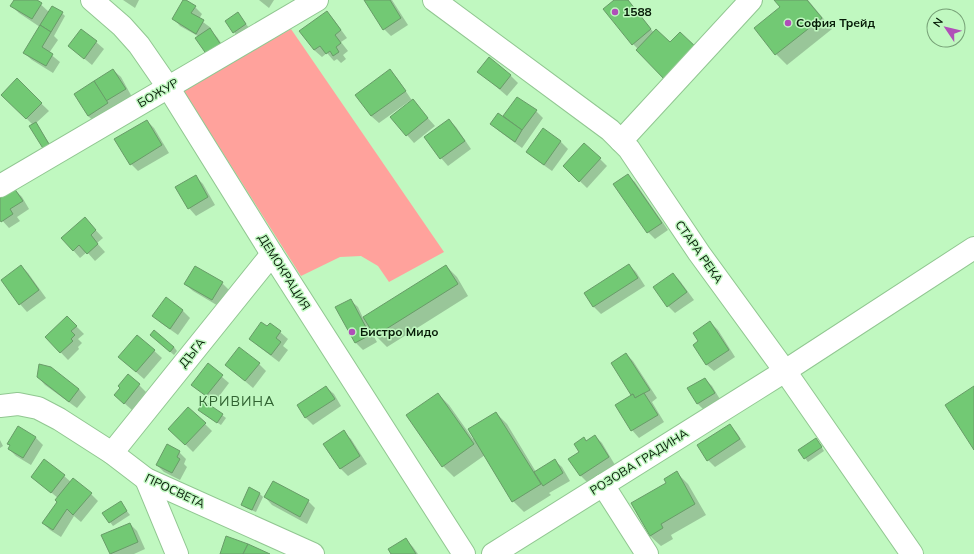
<svg xmlns="http://www.w3.org/2000/svg" width="974" height="554" viewBox="0 0 974 554" font-family="Mulish,sans-serif">
  <rect width="100%" height="100%" fill="#c0f8c0"/>
  <path fill="#ffa29c" d="M291,29L444,252L389,282L378,266L361,256L340,257L301,276L183,90Z"/>
  <g fill="#0003">
    <path d="M15,0H36L49,12L62,13L65,16L54,36L58,40L49,53L60,62L53,73L32,60L24,53L40,27L19,13L12,6Z"/>
    <path d="M123,0H139L135,8Z"/>
    <path d="M259,0H274L269,8Z"/>
    <path d="M365,0H392L408,25L391,36L384,29Z"/>
    <path d="M616,0H628L654,33L670,44L707,59L638,49L633,44Z"/>
    <path d="M776,0H808L832,29L787,65L776,54L755,29L782,7Z"/>
    <path d="M195,7L202,14L199,19L211,28L210,30L217,37L228,53L180,26L173,18Z"/>
    <path d="M327,12L334,20L347,38L341,42L348,51L343,55L346,59L341,63L337,59L334,61L327,53L322,57L314,50Z"/>
    <path d="M238,13L249,28L237,36L226,21Z"/>
    <path d="M96,42L104,49L92,65L69,46Z"/>
    <path d="M113,70L121,77L132,97L96,123L88,116Z"/>
    <path d="M390,71L397,78L411,99L435,126L414,143L407,135L412,101L411,100L379,123L371,116Z"/>
    <path d="M478,71L510,75L518,83L507,96Z"/>
    <path d="M17,80L49,111L36,123L53,149L33,125L3,95Z"/>
    <path d="M517,98L536,111L543,118L522,148L499,131L492,124L503,118Z"/>
    <path d="M449,120L456,127L471,149L448,166L441,158Z"/>
    <path d="M147,121L154,128L169,153L138,171L131,164Z"/>
    <path d="M560,141L568,149L552,171L535,159L527,152Z"/>
    <path d="M600,159L607,166L587,188L564,166Z"/>
    <path d="M627,175L635,182L668,230L655,239L648,232Z"/>
    <path d="M195,176L203,184L215,205L196,216L189,208Z"/>
    <path d="M14,189L22,197L29,209L17,217L20,221L9,228L0,218V199Z"/>
    <path d="M92,226L103,238L97,243L105,252L95,261L87,252L80,258L73,250Z"/>
    <path d="M629,265L636,272L645,286L601,314L594,307L585,293Z"/>
    <path d="M21,266L28,273L46,298L27,312L20,304L2,280Z"/>
    <path d="M446,266L457,277L468,296L387,347L376,336L372,329L370,330L377,342L363,350L355,342L350,300L358,307L363,318Z"/>
    <path d="M673,274L680,281L694,300L675,313L668,306Z"/>
    <path d="M222,283L229,290L220,307L193,291L185,284Z"/>
    <path d="M166,299L183,311L190,318L178,335L161,323L154,316Z"/>
    <path d="M67,317L84,334L78,339L82,343L78,347L79,349L68,360L46,337Z"/>
    <path d="M710,322L718,330L735,357L714,371L706,364L700,341Z"/>
    <path d="M267,328L280,332L288,339L283,346L288,350L279,362L258,346L250,339Z"/>
    <path d="M138,336L162,358L144,379L127,364Z"/>
    <path d="M154,338L174,347L177,351L174,355Z"/>
    <path d="M626,354L633,361L657,398L652,402L664,422L639,438L632,430L633,395L612,363Z"/>
    <path d="M259,364L266,371L253,388L226,365Z"/>
    <path d="M208,365L229,383L214,403L192,384Z"/>
    <path d="M51,368L79,389L86,397L77,408L45,385L38,377Z"/>
    <path d="M705,379L712,386L721,401L705,411L698,404L689,389Z"/>
    <path d="M139,385L146,392L132,410L115,395Z"/>
    <path d="M326,387L334,394L341,406L313,425L305,417Z"/>
    <path d="M438,394L449,405L473,439L496,413L507,424L536,472L554,460L562,467L570,481L549,493L551,495L524,512L513,501L485,455L454,477L443,466L407,416Z"/>
    <path d="M202,413L222,415L226,418L221,425Z"/>
    <path d="M205,424L212,431L193,452L177,436Z"/>
    <path d="M730,425L737,433L746,447L715,467L708,460Z"/>
    <path d="M18,427L36,438L43,445L31,465L16,456L9,449L11,446L8,444Z"/>
    <path d="M343,432L351,439L367,464L348,476L341,469L325,444Z"/>
    <path d="M595,436L602,443L615,465L588,483L580,475V452L586,442Z"/>
    <path d="M0,440L3,446L0,448Z"/>
    <path d="M819,443L824,451L808,462L805,458Z"/>
    <path d="M179,452L186,459L184,464L187,467L180,480L164,472L157,465Z"/>
    <path d="M677,473L688,484L706,515L671,535L673,539L661,546L650,536L667,483Z"/>
    <path d="M64,476L71,482L91,494L98,501L81,522L74,516L61,537L50,530L43,523L58,501V498L32,477Z"/>
    <path d="M260,494L263,497L256,512L246,508L242,504Z"/>
    <path d="M265,497L308,501L315,508L307,524L272,505Z"/>
    <path d="M120,502L130,515L113,526L110,522Z"/>
    <path d="M130,524L137,531L145,549L134,554H111L103,535Z"/>
    <path d="M406,540L413,547L418,554H392Z"/>
  </g>
  <g fill="#72c974" stroke="#689c68">
    <path d="M14,0H37L42,3L32,19L10,6Z"/>
    <path d="M183,0H186L196,6L191,13L204,20L196,34L172,19Z"/>
    <path d="M364,0H390L401,18L383,30Z"/>
    <path d="M614,0H628L651,29L632,45L603,9Z"/>
    <path d="M774,0H807L822,18L775,55L754,28L780,7Z"/>
    <path d="M52,6L63,12L51,32L40,25Z"/>
    <path d="M327,11L341,30L335,35L341,43L336,47L339,52L333,56L330,51L326,54L320,46L314,50L299,31Z"/>
    <path d="M238,12L246,24L233,33L225,21Z"/>
    <path d="M40,25L51,32L42,47L53,54L46,66L23,53Z"/>
    <path d="M210,28L221,45L207,55L195,38Z"/>
    <path d="M81,29L97,41L84,59L68,46Z"/>
    <path d="M656,29L670,42L680,32L697,48L665,80L636,50Z"/>
    <path d="M489,57L511,75L500,89L477,72Z"/>
    <path d="M113,69L126,89L106,101L94,81Z"/>
    <path d="M390,69L406,91L371,116L355,95Z"/>
    <path d="M17,78L42,103L26,119L1,95Z"/>
    <path d="M94,81L108,103L88,116L74,94Z"/>
    <path d="M517,97L537,110L522,130L503,116Z"/>
    <path d="M413,99L428,118L406,136L390,117Z"/>
    <path d="M498,113L522,130L515,142L490,124Z"/>
    <path d="M449,119L465,141L440,159L424,137Z"/>
    <path d="M147,120L162,145L130,165L114,139Z"/>
    <path d="M36,122L50,146L44,150L29,126Z"/>
    <path d="M543,128L561,141L544,165L526,152Z"/>
    <path d="M584,143L601,158L579,182L563,166Z"/>
    <path d="M628,174L662,223L647,233L613,184Z"/>
    <path d="M196,175L208,197L188,209L175,187Z"/>
    <path d="M14,188L23,201L10,209L13,214L1,222L0,220V198Z"/>
    <path d="M85,217L96,230L91,235L98,244L87,254L79,245L73,251L61,238Z"/>
    <path d="M629,264L638,278L593,307L584,293Z"/>
    <path d="M21,265L39,290L19,305L1,280Z"/>
    <path d="M446,265L458,284L375,336L363,317Z"/>
    <path d="M195,266L223,282L212,300L184,284Z"/>
    <path d="M673,273L687,292L667,307L653,287Z"/>
    <path d="M166,297L183,310L170,329L152,316Z"/>
    <path d="M351,299L370,335L355,343L335,307Z"/>
    <path d="M67,316L77,326L71,331L75,335L71,339L73,341L60,353L45,337Z"/>
    <path d="M710,321L729,350L706,365L693,345L698,341L693,333Z"/>
    <path d="M261,322L267,326L270,323L281,331L276,338L281,342L271,355L249,339Z"/>
    <path d="M154,330L174,347L170,352L150,335Z"/>
    <path d="M137,335L155,350L136,372L118,357Z"/>
    <path d="M239,347L260,363L245,381L225,365Z"/>
    <path d="M626,353L650,390L635,398L633,394L631,395L611,363Z"/>
    <path d="M208,363L223,375L206,396L191,385Z"/>
    <path d="M39,364L51,367L79,389L69,402L37,377Z"/>
    <path d="M128,374L140,384L124,404L114,395L120,388L118,386Z"/>
    <path d="M705,378L715,393L697,404L687,388Z"/>
    <path d="M326,386L335,399L305,418L297,405Z"/>
    <path d="M974,386V450L945,405Z"/>
    <path d="M438,393L474,444L442,467L406,415Z"/>
    <path d="M644,393L658,415L631,431L615,405L633,394L635,398Z"/>
    <path d="M204,401L223,414L217,423L198,410Z"/>
    <path d="M188,407L206,423L185,445L168,429Z"/>
    <path d="M496,412L541,484L512,502L468,429Z"/>
    <path d="M730,424L740,439L707,461L697,445Z"/>
    <path d="M18,426L36,437L23,458L8,449L10,445L7,444Z"/>
    <path d="M344,430L360,456L340,469L323,444Z"/>
    <path d="M595,435L609,457L580,476L568,459L579,452L574,444L584,437L586,441Z"/>
    <path d="M816,438L822,447L804,459L798,450Z"/>
    <path d="M167,444L180,451L177,457L180,459L172,473L156,465Z"/>
    <path d="M44,459L65,475L51,493L31,477Z"/>
    <path d="M555,459L563,473L543,486L534,472Z"/>
    <path d="M677,471L695,504L661,524L663,528L650,536L631,503L666,483L664,479Z"/>
    <path d="M73,478L92,493L73,515L67,509L53,530L42,523L57,502L55,500Z"/>
    <path d="M273,481L309,500L300,517L264,497Z"/>
    <path d="M249,487L260,493L252,510L241,505Z"/>
    <path d="M121,501L127,511L109,523L102,513Z"/>
    <path d="M130,523L138,542L110,554L101,535Z"/>
    <path d="M226,536L248,544L243,554H220Z"/>
    <path d="M406,538L416,554H391L388,549Z"/>
    <path d="M248,544L270,554H243Z"/>
  </g>
  <g fill="none" stroke-linecap="round" stroke-linejoin="round">
    <defs>
      <g id="minor">
        <path d="M92,0L122,26L139,45L168,87L272,254L464,554"/>
        <path d="M434,0L610,130L629,149L699,253L785,371L912,554"/>
        <path d="M621,141L751,0"/>
        <path d="M0,186L317,0"/>
        <path d="M0,406L18,404L38,408L59,419L112,453L146,479L313,554"/>
        <path d="M112,453L272,254"/>
        <path d="M146,479L177,554"/>
        <path d="M603,485L647,554"/>
        <path d="M493,554L785,371L974,248"/>
      </g>
    </defs>
    <use href="#minor" stroke="#91c791" stroke-width="24"/>
    <use href="#minor" stroke="#fff" stroke-width="22"/>
  </g>
  <g fill="#b04fb8" stroke="#c0f8c0" stroke-width="1.5">
    <circle cx="615" cy="12" r="4"/>
    <circle cx="788" cy="23" r="4"/>
    <circle cx="352" cy="332" r="4"/>
  </g>
  <g text-anchor="middle" stroke-width="3" stroke-linejoin="round" paint-order="stroke">
    <g font-size="12" font-weight="bold" fill="#061b07" stroke="#c0f8c0" text-anchor="start">
      <text x="623" y="16">1588</text>
      <text x="796" y="27">София Трейд</text>
      <text x="360" y="336">Бистро Мидо</text>
    </g>
    <g font-size="12" fill="#061b07" stroke="#c0f8c0">
      <text transform="translate(158 93) rotate(-30)" y="4">БОЖУР</text>
      <text transform="translate(699 252) rotate(55)" y="4">СТАРА РЕКА</text>
      <text transform="translate(284 272) rotate(58)" y="4">ДЕМОКРАЦИЯ</text>
      <text transform="translate(192 353) rotate(-51)" y="4">ДЪГА</text>
      <text transform="translate(639 462) rotate(-32)" y="4">РОЗОВА ГРАДИНА</text>
      <text transform="translate(175 491) rotate(25)" y="4">ПРОСВЕТА</text>
    </g>
    <g font-size="14" letter-spacing="1" fill="#316332" stroke="#c0f8c0">
      <text x="237" y="406">КРИВИНА</text>
    </g>
  </g>
  <g transform="translate(946 28) rotate(305)"><circle r="19" fill="#c0f8c0" stroke="#76a076"/>
  <path d="M0-3L7 15L0 10L-7 15Z" fill="#b04fb8"/>
  <text y="-6" font-size="11" font-weight="bold" text-anchor="middle" fill="#061b07">N</text>
  </g>
</svg>
